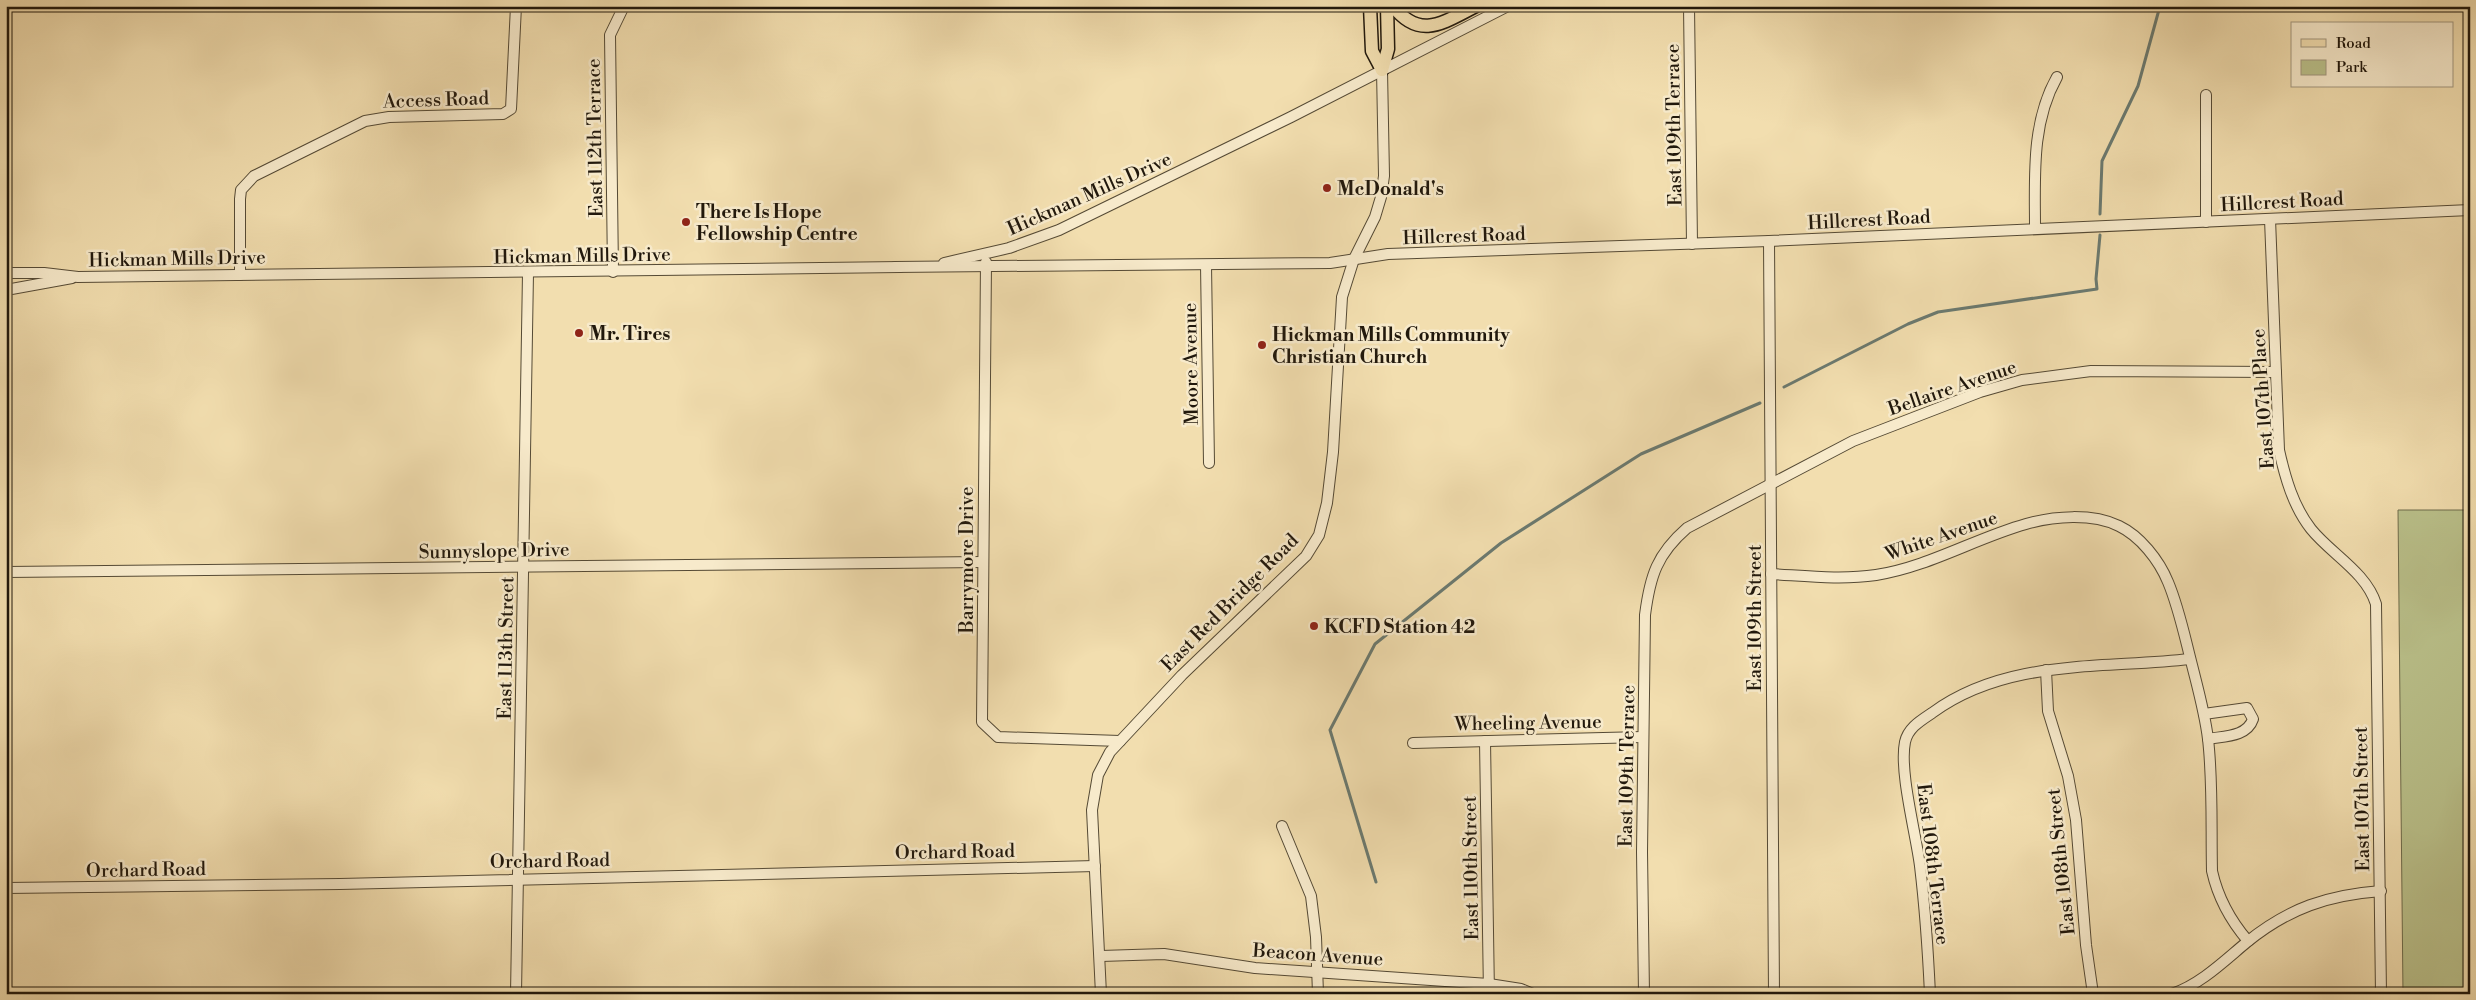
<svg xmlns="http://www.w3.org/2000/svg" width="2476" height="1000" viewBox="0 0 2476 1000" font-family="'Libre Bodoni',serif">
  <rect width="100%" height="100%" fill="#f2deaf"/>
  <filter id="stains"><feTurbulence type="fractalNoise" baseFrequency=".004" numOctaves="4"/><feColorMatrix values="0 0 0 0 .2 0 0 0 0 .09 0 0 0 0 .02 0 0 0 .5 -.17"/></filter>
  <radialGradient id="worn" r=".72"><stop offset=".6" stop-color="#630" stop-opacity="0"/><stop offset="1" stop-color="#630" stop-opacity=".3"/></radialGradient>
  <path fill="#bac18b" stroke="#6e6c4c" d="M2398,510H2470V994H2403Z"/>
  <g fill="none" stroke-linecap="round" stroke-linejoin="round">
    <g stroke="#6b7a70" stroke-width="3">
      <path d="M2100,214L2102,161L2138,86L2160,6"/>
      <path d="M1784,387L1908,324L1938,312L2097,289L2096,279L2100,235"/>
      <path d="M1376,882L1330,730L1375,644L1501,543L1641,454L1760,403"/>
    </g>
    <defs>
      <g id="minor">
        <path d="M1689,6L1692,244"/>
        <path d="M2270,219L2279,450C2285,477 2293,506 2311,529C2331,554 2366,572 2376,604L2381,994"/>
        <path d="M2206,222V95"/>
        <path d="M2035,228C2035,177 2031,123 2057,77"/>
        <path d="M1769,241L1774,994"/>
        <path d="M986,262L982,722L998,737L1120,741"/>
        <path d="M944,263L1009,248L1059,230L1291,117L1508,6"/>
        <path d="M1206,265L1209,463"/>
        <path d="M895,267L1330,263L1388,254L1769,241L2470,210"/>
        <path d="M613,272L610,35L624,6"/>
        <path d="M6,273H44L78,277L900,267"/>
        <path d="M240,275V199L241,190L254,176L365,121L389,117L503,114L511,109L516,6"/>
        <path d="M6,290L72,278"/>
        <path d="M6,572L983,562"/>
        <path d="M1771,574C1807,576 1841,580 1876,575C1928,567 1976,538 2026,524C2054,516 2092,513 2119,526C2140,536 2159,560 2168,582C2179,608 2185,638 2192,665C2198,689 2205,714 2208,739C2213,782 2211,827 2212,871C2218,898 2230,920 2248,941"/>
        <path d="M2046,670L2048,711L2068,776L2076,820L2086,945L2093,994"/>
        <path d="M2204,714L2247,708L2253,719C2247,737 2224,736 2208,739"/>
        <path d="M1485,741L1489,994"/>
        <path d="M1413,743L1643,737"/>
        <path d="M1282,826L1311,896L1316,937L1318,994"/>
        <path d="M6,888L340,884L1095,866"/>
        <path d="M1101,956L1164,954L1255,968L1489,984L1521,989L1533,994"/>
        <path d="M516,994L528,273"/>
        <path d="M1101,994L1092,810L1098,775L1110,752L1182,675L1306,556L1319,535L1327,503L1333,452L1342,297L1354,259L1375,217L1381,197L1384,176L1382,70"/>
        <path d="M1644,994L1642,852L1645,615C1650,576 1657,554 1687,528L1853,441L1980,392L2022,380L2091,371L2276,372"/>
        <path d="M1930,994C1928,951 1925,908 1920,866C1916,834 1899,771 1905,742C1908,728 1920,721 1932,713C2007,658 2103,669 2190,659"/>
        <path d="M2172,994C2201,984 2224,961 2247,942C2289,908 2328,895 2381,891"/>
      </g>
      <g id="major">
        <path d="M1370,6L1372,51L1382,70"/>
        <path d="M1393,6C1420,41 1444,22 1476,6"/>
        <path d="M1382,70L1388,49L1387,6"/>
      </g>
    </defs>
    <use href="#minor" stroke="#554a35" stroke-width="12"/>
    <use href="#major" stroke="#21180c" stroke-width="15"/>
    <use href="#minor" stroke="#f7eacb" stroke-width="10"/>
    <use href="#major" stroke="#f2deaf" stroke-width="12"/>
  </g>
  <g fill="#8f2418" stroke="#f7eacb" stroke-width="2">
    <circle cx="1327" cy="188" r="5"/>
    <circle cx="686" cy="222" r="5"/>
    <circle cx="579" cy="333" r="5"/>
    <circle cx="1262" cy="345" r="5"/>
    <circle cx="1314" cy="626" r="5"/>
  </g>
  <g text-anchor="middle" stroke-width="5" stroke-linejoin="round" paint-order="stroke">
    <g font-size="19" fill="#21180c" stroke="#f7eacb">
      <text transform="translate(436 99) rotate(-2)" y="7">Access Road</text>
      <text transform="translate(1673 125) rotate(-91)" y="7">East 109th Terrace</text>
      <text transform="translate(594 138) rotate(-91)" y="7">East 112th Terrace</text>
      <text transform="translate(1089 193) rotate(-24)" y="7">Hickman Mills Drive</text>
      <text transform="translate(2282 201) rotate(-3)" y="7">Hillcrest Road</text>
      <text transform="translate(1869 219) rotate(-3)" y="7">Hillcrest Road</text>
      <text transform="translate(1464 235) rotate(-2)" y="7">Hillcrest Road</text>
      <text transform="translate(582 255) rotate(-1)" y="7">Hickman Mills Drive</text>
      <text transform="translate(177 258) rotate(-1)" y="7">Hickman Mills Drive</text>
      <text transform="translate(1190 364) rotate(-91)" y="7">Moore Avenue</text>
      <text transform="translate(1952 387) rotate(-19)" y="7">Bellaire Avenue</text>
      <text transform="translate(2262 399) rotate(-94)" y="7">East 107th Place</text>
      <text transform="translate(1941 535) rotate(-19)" y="7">White Avenue</text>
      <text transform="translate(494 550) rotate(-1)" y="7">Sunnyslope Drive</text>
      <text transform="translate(966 560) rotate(-90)" y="7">Barrymore Drive</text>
      <text transform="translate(1229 602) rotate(-45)" y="7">East Red Bridge Road</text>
      <text transform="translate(1754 618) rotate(-90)" y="7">East 109th Street</text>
      <text transform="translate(505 648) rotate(-89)" y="7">East 113th Street</text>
      <text transform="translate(1528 722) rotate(-1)" y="7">Wheeling Avenue</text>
      <text transform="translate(1626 766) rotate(-89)" y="7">East 109th Terrace</text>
      <text transform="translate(2361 799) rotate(-91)" y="7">East 107th Street</text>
      <text transform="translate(955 851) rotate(-1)" y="7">Orchard Road</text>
      <text transform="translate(550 860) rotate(-1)" y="7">Orchard Road</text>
      <text transform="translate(2060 862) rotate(-96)" y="7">East 108th Street</text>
      <text transform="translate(1934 864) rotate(83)" y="7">East 108th Terrace</text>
      <text transform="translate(1470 868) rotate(-91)" y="7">East 110th Street</text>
      <text transform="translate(146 869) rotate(-1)" y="7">Orchard Road</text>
      <text transform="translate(1318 954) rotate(4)" y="7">Beacon Avenue</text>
    </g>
    <g font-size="19" font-weight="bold" fill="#21180c" stroke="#f7eacb" text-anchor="start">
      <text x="1337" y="195">McDonald's</text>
      <text x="696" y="218">There Is Hope<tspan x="696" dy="22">Fellowship Centre</tspan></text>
      <text x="589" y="340">Mr. Tires</text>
      <text x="1272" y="341">Hickman Mills Community<tspan x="1272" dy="22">Christian Church</tspan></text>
      <text x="1324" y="633">KCFD Station 42</text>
    </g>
  </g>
  <rect width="2476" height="1000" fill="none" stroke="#f2deaf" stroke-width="25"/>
  <rect x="8" y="8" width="2461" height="985" fill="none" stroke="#21180c" stroke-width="2.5"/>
  <rect x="12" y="12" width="2451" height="975" fill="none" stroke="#21180c"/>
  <rect x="2291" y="22" width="162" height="65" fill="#f7eacb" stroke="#a1967f"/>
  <rect x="2301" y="39" width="25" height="8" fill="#f2deaf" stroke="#a1967f"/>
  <text x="2336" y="48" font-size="15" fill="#21180c">Road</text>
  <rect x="2301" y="60" width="25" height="15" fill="#bac18b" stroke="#a1967f"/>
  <text x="2336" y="72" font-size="15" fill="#21180c">Park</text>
  <rect width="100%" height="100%" filter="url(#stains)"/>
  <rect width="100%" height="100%" fill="url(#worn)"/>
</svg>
